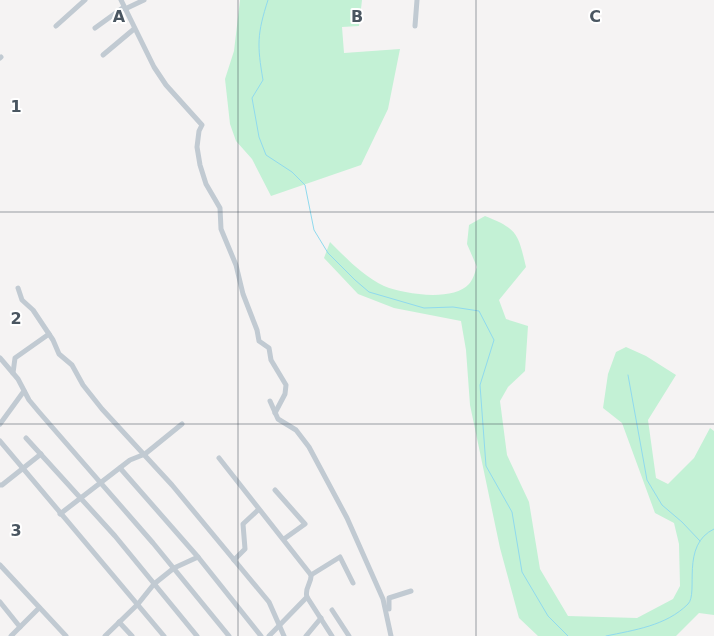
<svg xmlns="http://www.w3.org/2000/svg" width="714" height="636" viewBox="0 0 714 636" font-family="'DejaVu Sans',sans-serif">
  <rect width="100%" height="100%" fill="#f5f3f3"/>
  <g fill="#c3f1d5">
    <path d="M240,0H362L359,26L342,27L344,53L400,49L388,109L361,165L271,196L252,159L236,141L230,124L225,79L234,51Z"/>
    <path d="M485,216C518,229 518,234 526,267L499,300L506,319L528,326L525,371L508,387L500,401L507,455L529,502L540,569L568,616L637,618L673,599L680,586L679,544L674,523L655,513L622,423L603,408L608,374L616,352L626,347L646,356L676,375L648,420L656,478L668,484L694,458L710,428L714,431V615L699,613L676,636H538L519,618L500,548L470,405L466,350L461,321L394,308L358,294L324,258L330,242C346,258 363,276 384,286C403,294 453,302 469,284C473,280 475,272 477,267L467,244L469,225Z"/>
  </g>
  <g fill="none" stroke-linecap="round" stroke-linejoin="round">
    <g stroke="#90daee" stroke-width="1">
      <path d="M268,0C257,34 257,45 263,80L252,98L259,137L266,155L292,172L305,185L314,230L328,253L355,280L369,292L424,308L453,307L479,311L494,340L480,385L486,466L512,512L522,572L548,616L568,636"/>
      <path d="M628,375L647,480L662,505L682,522L700,541"/>
      <path d="M606,636C634,630 666,626 688,604C699,593 680,545 714,529"/>
    </g>
    <g stroke="#c1cad2" stroke-width="5">
      <path d="M121,0L154,67L166,85L202,125L199,131L197,147L200,165L206,184L220,208L221,229L236,265L243,294L257,330L259,341L269,348L271,360L286,385L285,394L275,413"/>
      <path d="M125,9L144,0"/>
      <path d="M56,26L85,0"/>
      <path d="M415,26L417,0"/>
      <path d="M95,28L124,7"/>
      <path d="M103,55L134,29"/>
      <path d="M0,58L1,57"/>
      <path d="M18,288L22,300L33,310L53,340L59,354L72,365L83,385L102,409L172,485L269,602L284,636"/>
      <path d="M0,358L18,379L29,400L39,412L153,543L229,636"/>
      <path d="M13,373L15,358L49,334"/>
      <path d="M270,401L278,419L296,430L309,447L347,518L383,599L391,636"/>
      <path d="M0,424L24,391"/>
      <path d="M26,438L115,536L197,636"/>
      <path d="M0,441L164,636"/>
      <path d="M219,458L311,575C312,583 304,588 307,597L269,636"/>
      <path d="M120,468L198,557L261,636"/>
      <path d="M0,485H2L41,454"/>
      <path d="M275,490L305,524L284,539"/>
      <path d="M60,514L130,460L145,454L182,424"/>
      <path d="M234,560L245,549L243,524L258,510"/>
      <path d="M0,565L66,636"/>
      <path d="M311,575L340,557L353,583"/>
      <path d="M307,597L332,636"/>
      <path d="M0,602L20,627"/>
      <path d="M389,609V598L411,591"/>
      <path d="M332,610L349,636"/>
      <path d="M119,622L132,636"/>
      <path d="M11,636L39,608"/>
      <path d="M105,636L138,604L154,584L174,568L198,557"/>
      <path d="M306,636L321,618"/>
    </g>
  </g>
  <path fill="none" stroke="#4a5661" stroke-width="1" stroke-opacity="0.55" d="M238,0V636M476,0V636M0,212H714M0,424H714"/>
  <g font-size="16" text-anchor="middle" font-weight="bold" fill="#4a5661" stroke="#fff" stroke-width="4" stroke-linejoin="round" paint-order="stroke">
    <text x="119" y="22">A</text>
    <text x="357" y="22">B</text>
    <text x="595" y="22">C</text>
    <text x="16" y="112">1</text>
    <text x="16" y="324">2</text>
    <text x="16" y="536">3</text>
  </g>
</svg>
